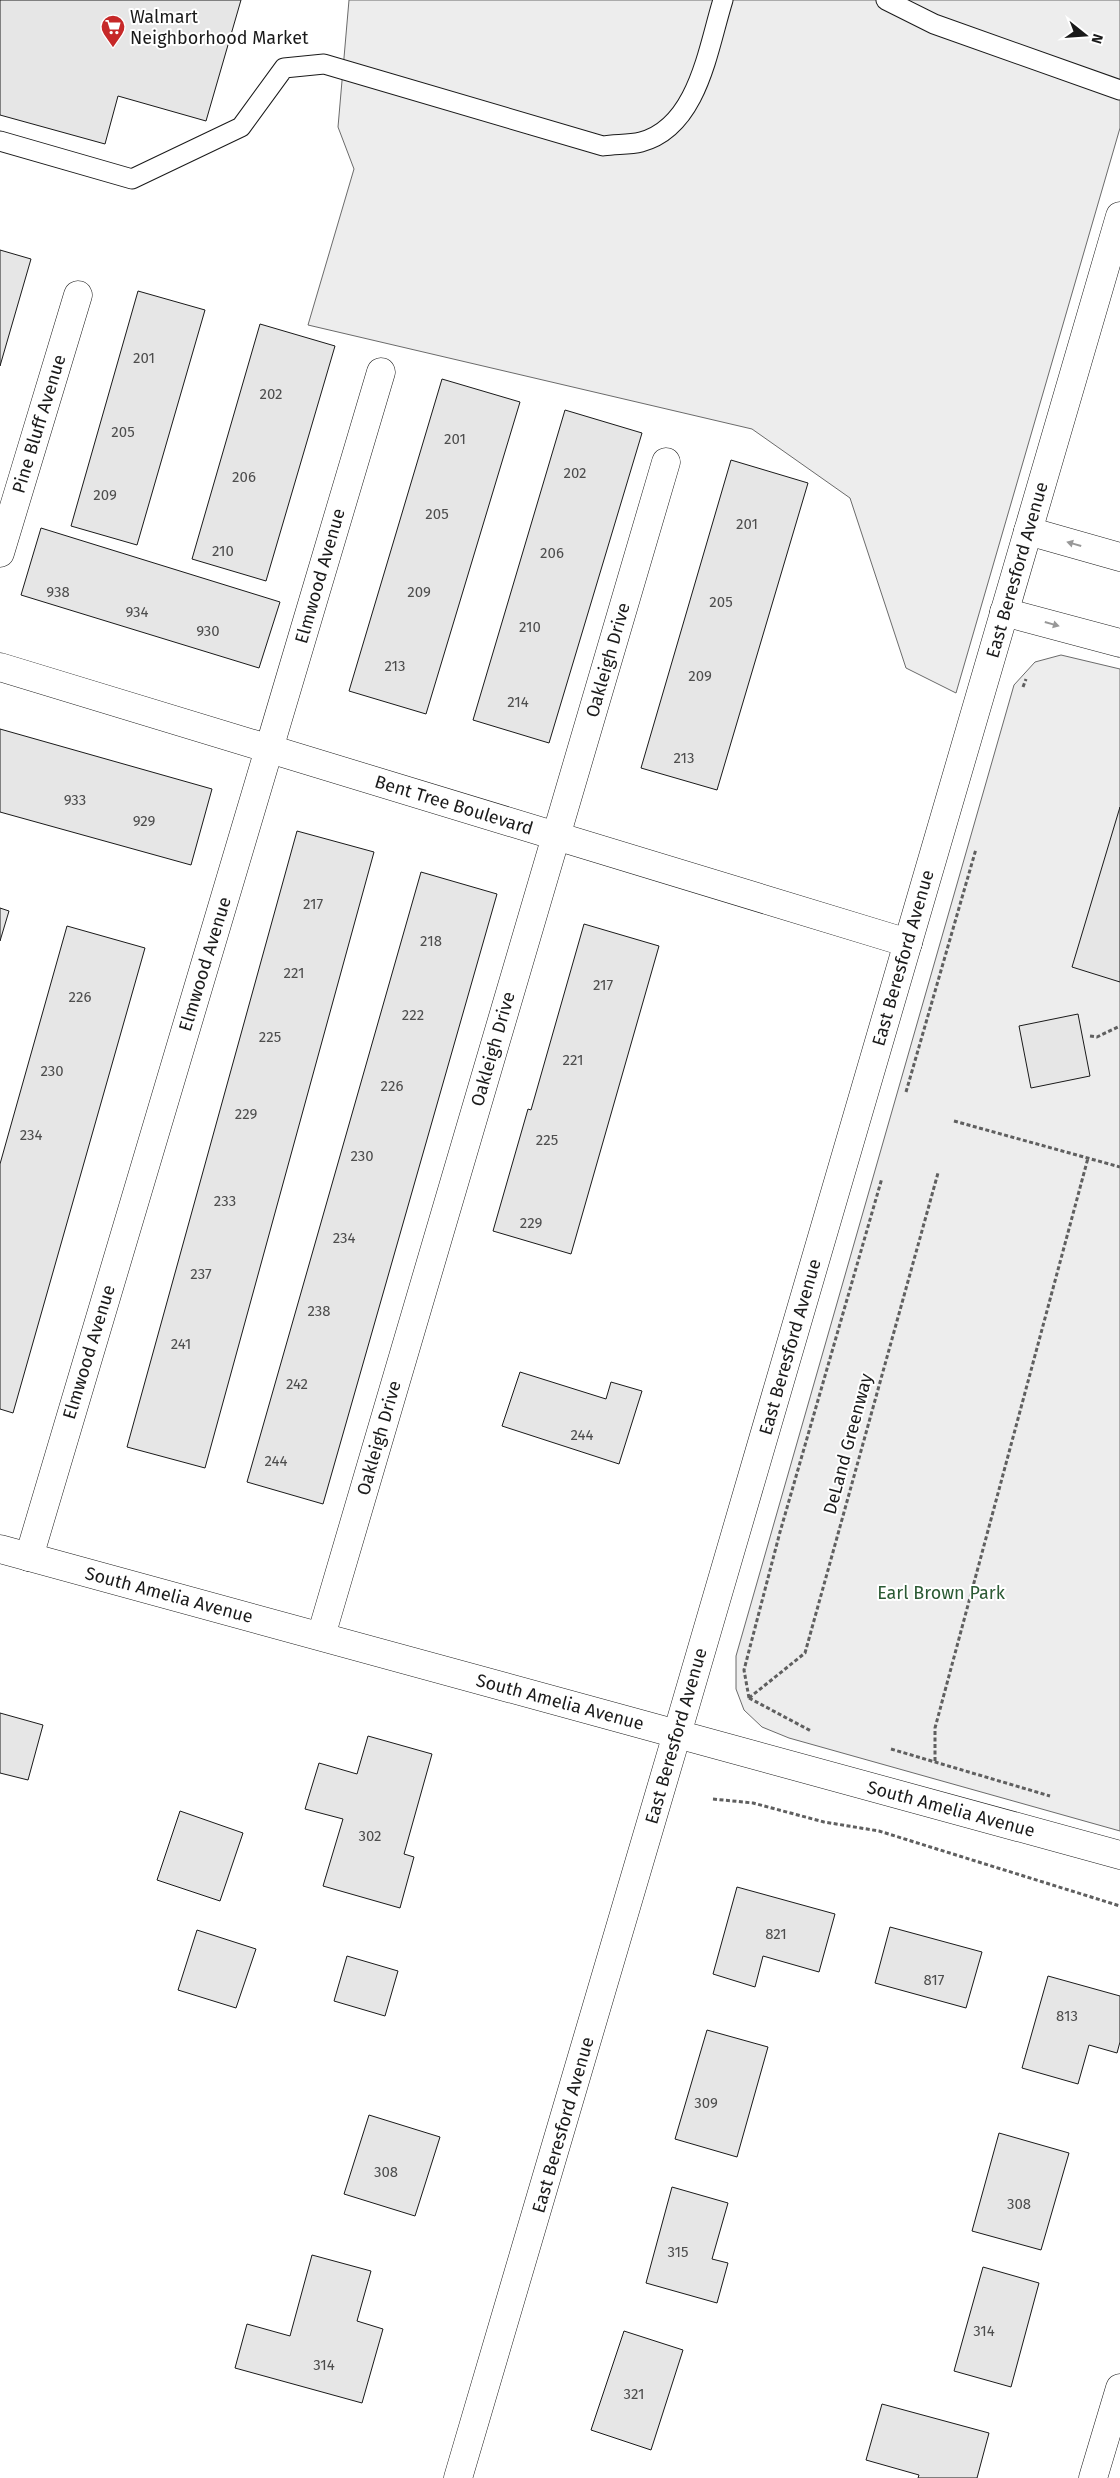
<svg xmlns="http://www.w3.org/2000/svg" width="1120" height="2478" viewBox="0 0 1120 2478" font-family="'Fira Sans',sans-serif">
  <rect width="100%" height="100%" fill="#fff"/>
  <g fill="#ededed" stroke="#6a6a6a">
    <path d="M349,0H1120V128L956,693L906,668L850,498L752,429L308,325L354,169L338,127Z"/>
    <path d="M1061,655L1120,669V1831L789,1738L762,1727L744,1710L736,1689V1656L1014,685L1035,662Z"/>
  </g>
  <g fill="#e6e6e6" stroke="#1a1a1a">
    <path d="M0,0H241L206,121L118,96L105,144L0,115Z"/>
    <path d="M0,250L31,259L0,366Z"/>
    <path d="M138,291L205,310L137,545L71,526Z"/>
    <path d="M260,324L335,346L266,581L192,559Z"/>
    <path d="M442,379L520,402L426,714L349,691Z"/>
    <path d="M565,410L642,433L549,743L473,720Z"/>
    <path d="M731,460L808,483L717,790L641,768Z"/>
    <path d="M41,528L280,602L259,668L21,595Z"/>
    <path d="M0,729L212,789L191,865L0,812Z"/>
    <path d="M1120,807V982L1072,967Z"/>
    <path d="M297,831L374,852L205,1468L127,1447Z"/>
    <path d="M421,872L497,894L323,1504L247,1482Z"/>
    <path d="M0,908L9,911L0,941Z"/>
    <path d="M584,924L659,946L571,1254L493,1231L528,1109L531,1110Z"/>
    <path d="M67,926L145,948L13,1413L0,1409V1164Z"/>
    <path d="M1078,1014L1090,1076L1031,1088L1019,1026Z"/>
    <path d="M520,1372L606,1399L611,1382L642,1391L619,1464L502,1426Z"/>
    <path d="M0,1713L43,1725L28,1780L0,1773Z"/>
    <path d="M368,1736L432,1754L404,1854L414,1857L400,1908L323,1886L343,1819L305,1809L319,1763L357,1774Z"/>
    <path d="M180,1811L243,1833L220,1901L157,1880Z"/>
    <path d="M737,1887L835,1914L819,1972L763,1956L755,1987L713,1974Z"/>
    <path d="M890,1927L982,1952L966,2008L875,1983Z"/>
    <path d="M197,1930L256,1949L236,2008L178,1990Z"/>
    <path d="M347,1956L398,1971L385,2016L334,2001Z"/>
    <path d="M1048,1976L1120,1996V2042L1117,2053L1089,2045L1078,2084L1022,2068Z"/>
    <path d="M707,2030L768,2047L737,2157L675,2139Z"/>
    <path d="M369,2115L440,2137L415,2216L344,2194Z"/>
    <path d="M999,2133L1069,2153L1041,2250L972,2231Z"/>
    <path d="M672,2187L728,2203L712,2259L728,2263L717,2303L646,2283Z"/>
    <path d="M312,2255L371,2271L357,2321L383,2329L362,2403L235,2368L247,2324L290,2336Z"/>
    <path d="M983,2267L1039,2283L1011,2387L954,2371Z"/>
    <path d="M624,2331L683,2350L651,2450L591,2430Z"/>
    <path d="M882,2404L989,2433L977,2478H918L919,2475L866,2460Z"/>
  </g>
  <g fill="none" stroke-linecap="round" stroke-linejoin="round">
    <defs>
      <g id="service">
        <path d="M886,0L934,24L1120,90"/>
        <path d="M0,141L132,179L241,127L284,68L324,64L603,146C615,144 629,145 641,142C698,127 708,48 723,0"/>
      </g>
      <g id="minor">
        <path d="M0,553L78,295"/>
        <path d="M0,667L908,943"/>
        <path d="M29,1557L381,372"/>
        <path d="M321,1636L666,462"/>
        <path d="M1093,2478L1120,2388"/>
      </g>
      <g id="tertiary">
        <path d="M1028,531L1120,557"/>
        <path d="M1004,612L1120,643"/>
        <path d="M0,1549L677,1734L458,2478"/>
      </g>
      <path id="secondary" d="M1120,216L677,1734L1120,1855"/>
    </defs>
    <use href="#service" stroke="#1a1a1a" stroke-width="21"/>
    <use href="#minor" stroke="#1a1a1a" stroke-width="29"/>
    <use href="#tertiary" stroke="#1a1a1a" stroke-width="29"/>
    <use href="#secondary" stroke="#1a1a1a" stroke-width="29"/>
    <g stroke="#5f5f5f" stroke-width="3" stroke-dasharray="4 2.5" stroke-linecap="butt">
      <path d="M1023,687L1026,679"/>
      <path d="M1090,1036L1097,1037L1120,1026"/>
      <path d="M906,1092L976,849"/>
      <path d="M954,1121L1120,1167"/>
      <path d="M749,1698L805,1653L938,1173"/>
      <path d="M749,1698L744,1670L780,1532L882,1178"/>
      <path d="M749,1698L811,1731"/>
      <path d="M891,1749L1050,1796"/>
      <path d="M935,1761V1728L1088,1158"/>
      <path d="M713,1799L753,1803L824,1822L879,1831L1120,1906"/>
    </g>
    <use href="#service" stroke="#fff" stroke-width="19"/>
    <use href="#minor" stroke="#fff" stroke-width="28"/>
    <use href="#tertiary" stroke="#fff" stroke-width="28"/>
    <use href="#secondary" stroke="#fff" stroke-width="28"/>
  </g>
  <defs><path id="oneway-solid" d="M-6-.8H1V-3.2L6.5 0L1 3.2V.8H-6Z" transform="scale(1.25)"/></defs>
  <g fill="#989898">
    <use href="#oneway-solid" transform="translate(1074 544) rotate(-164)"/>
    <use href="#oneway-solid" transform="translate(1052 624) rotate(16)"/>
  </g>
  <defs>
    <symbol id="supermarket-pin" viewBox="-11 -11 22 30"><path d="M0 17L-7.5 6A9.5 9.5 0 1 1 7.5 6Z" fill="#c62828" stroke="#fff"/><path d="M-6-5.5h2.5l.6 2H6L4.5 2H-2.5L-4.4-4H-6ZM-1.5 3.2a1.3 1.3 0 1 0 .1 0ZM3 3.2a1.3 1.3 0 1 0 .1 0Z" fill="#fff"/></symbol>
  </defs>
  <g fill-rule="evenodd">
    <use href="#supermarket-pin" x="99" y="13" width="28" height="38"/>
  </g>
  <g text-anchor="middle" stroke-width="4" stroke-linejoin="round" paint-order="stroke">
    <g font-size="15" fill="#4d4d4d">
      <text x="144" y="363">201</text>
      <text x="271" y="399">202</text>
      <text x="123" y="437">205</text>
      <text x="455" y="444">201</text>
      <text x="575" y="478">202</text>
      <text x="244" y="482">206</text>
      <text x="105" y="500">209</text>
      <text x="437" y="519">205</text>
      <text x="747" y="529">201</text>
      <text x="223" y="556">210</text>
      <text x="552" y="558">206</text>
      <text x="58" y="597">938</text>
      <text x="419" y="597">209</text>
      <text x="721" y="607">205</text>
      <text x="137" y="617">934</text>
      <text x="530" y="632">210</text>
      <text x="208" y="636">930</text>
      <text x="395" y="671">213</text>
      <text x="700" y="681">209</text>
      <text x="518" y="707">214</text>
      <text x="684" y="763">213</text>
      <text x="75" y="805">933</text>
      <text x="144" y="826">929</text>
      <text x="313" y="909">217</text>
      <text x="431" y="946">218</text>
      <text x="294" y="978">221</text>
      <text x="603" y="990">217</text>
      <text x="80" y="1002">226</text>
      <text x="413" y="1020">222</text>
      <text x="270" y="1042">225</text>
      <text x="573" y="1065">221</text>
      <text x="52" y="1076">230</text>
      <text x="392" y="1091">226</text>
      <text x="246" y="1119">229</text>
      <text x="31" y="1140">234</text>
      <text x="547" y="1145">225</text>
      <text x="362" y="1161">230</text>
      <text x="225" y="1206">233</text>
      <text x="531" y="1228">229</text>
      <text x="344" y="1243">234</text>
      <text x="201" y="1279">237</text>
      <text x="319" y="1316">238</text>
      <text x="181" y="1349">241</text>
      <text x="297" y="1389">242</text>
      <text x="582" y="1440">244</text>
      <text x="276" y="1466">244</text>
      <text x="370" y="1841">302</text>
      <text x="776" y="1939">821</text>
      <text x="934" y="1985">817</text>
      <text x="1067" y="2021">813</text>
      <text x="706" y="2108">309</text>
      <text x="386" y="2177">308</text>
      <text x="1019" y="2209">308</text>
      <text x="678" y="2257">315</text>
      <text x="984" y="2336">314</text>
      <text x="324" y="2370">314</text>
      <text x="634" y="2399">321</text>
    </g>
    <g font-size="18" fill="#1a1a1a" stroke="#fff" text-anchor="start">
      <text x="130" y="23">Walmart<tspan x="130" dy="21">Neighborhood Market</tspan></text>
    </g>
    <g font-size="18" fill="#1a1a1a" stroke="#fff">
      <text transform="translate(39 424) rotate(-73)" y="6">Pine Bluff Avenue</text>
      <text transform="translate(1017 570) rotate(-74)" y="6">East Beresford Avenue</text>
      <text transform="translate(320 576) rotate(-74)" y="6">Elmwood Avenue</text>
      <text transform="translate(608 660) rotate(-74)" y="6">Oakleigh Drive</text>
      <text transform="translate(454 805) rotate(17)" y="6">Bent Tree Boulevard</text>
      <text transform="translate(903 958) rotate(-74)" y="6">East Beresford Avenue</text>
      <text transform="translate(205 964) rotate(-73)" y="6">Elmwood Avenue</text>
      <text transform="translate(493 1049) rotate(-74)" y="6">Oakleigh Drive</text>
      <text transform="translate(790 1347) rotate(-74)" y="6">East Beresford Avenue</text>
      <text transform="translate(89 1352) rotate(-73)" y="6">Elmwood Avenue</text>
      <text transform="translate(379 1438) rotate(-74)" y="6">Oakleigh Drive</text>
      <text transform="translate(848 1444) rotate(-75)" y="6">DeLand Greenway</text>
      <text transform="translate(169 1595) rotate(15)" y="6">South Amelia Avenue</text>
      <text transform="translate(560 1702) rotate(15)" y="6">South Amelia Avenue</text>
      <text transform="translate(676 1736) rotate(-74)" y="6">East Beresford Avenue</text>
      <text transform="translate(951 1809) rotate(15)" y="6">South Amelia Avenue</text>
      <text transform="translate(563 2125) rotate(-74)" y="6">East Beresford Avenue</text>
    </g>
    <g font-size="18" fill="#2b5a34" stroke="#fff">
      <text x="941" y="1599">Earl Brown Park</text>
    </g>
  </g>
  <g transform="translate(1085 35) rotate(107)" stroke="#ffffff" stroke-width="4" paint-order="stroke">
  <path d="M0-4L9 19L0 12L-9 19Z" fill="#1a1a1a"/>
  <text y="-8" font-size="14" font-weight="bold" text-anchor="middle" fill="#1a1a1a">N</text>
  </g>
</svg>
